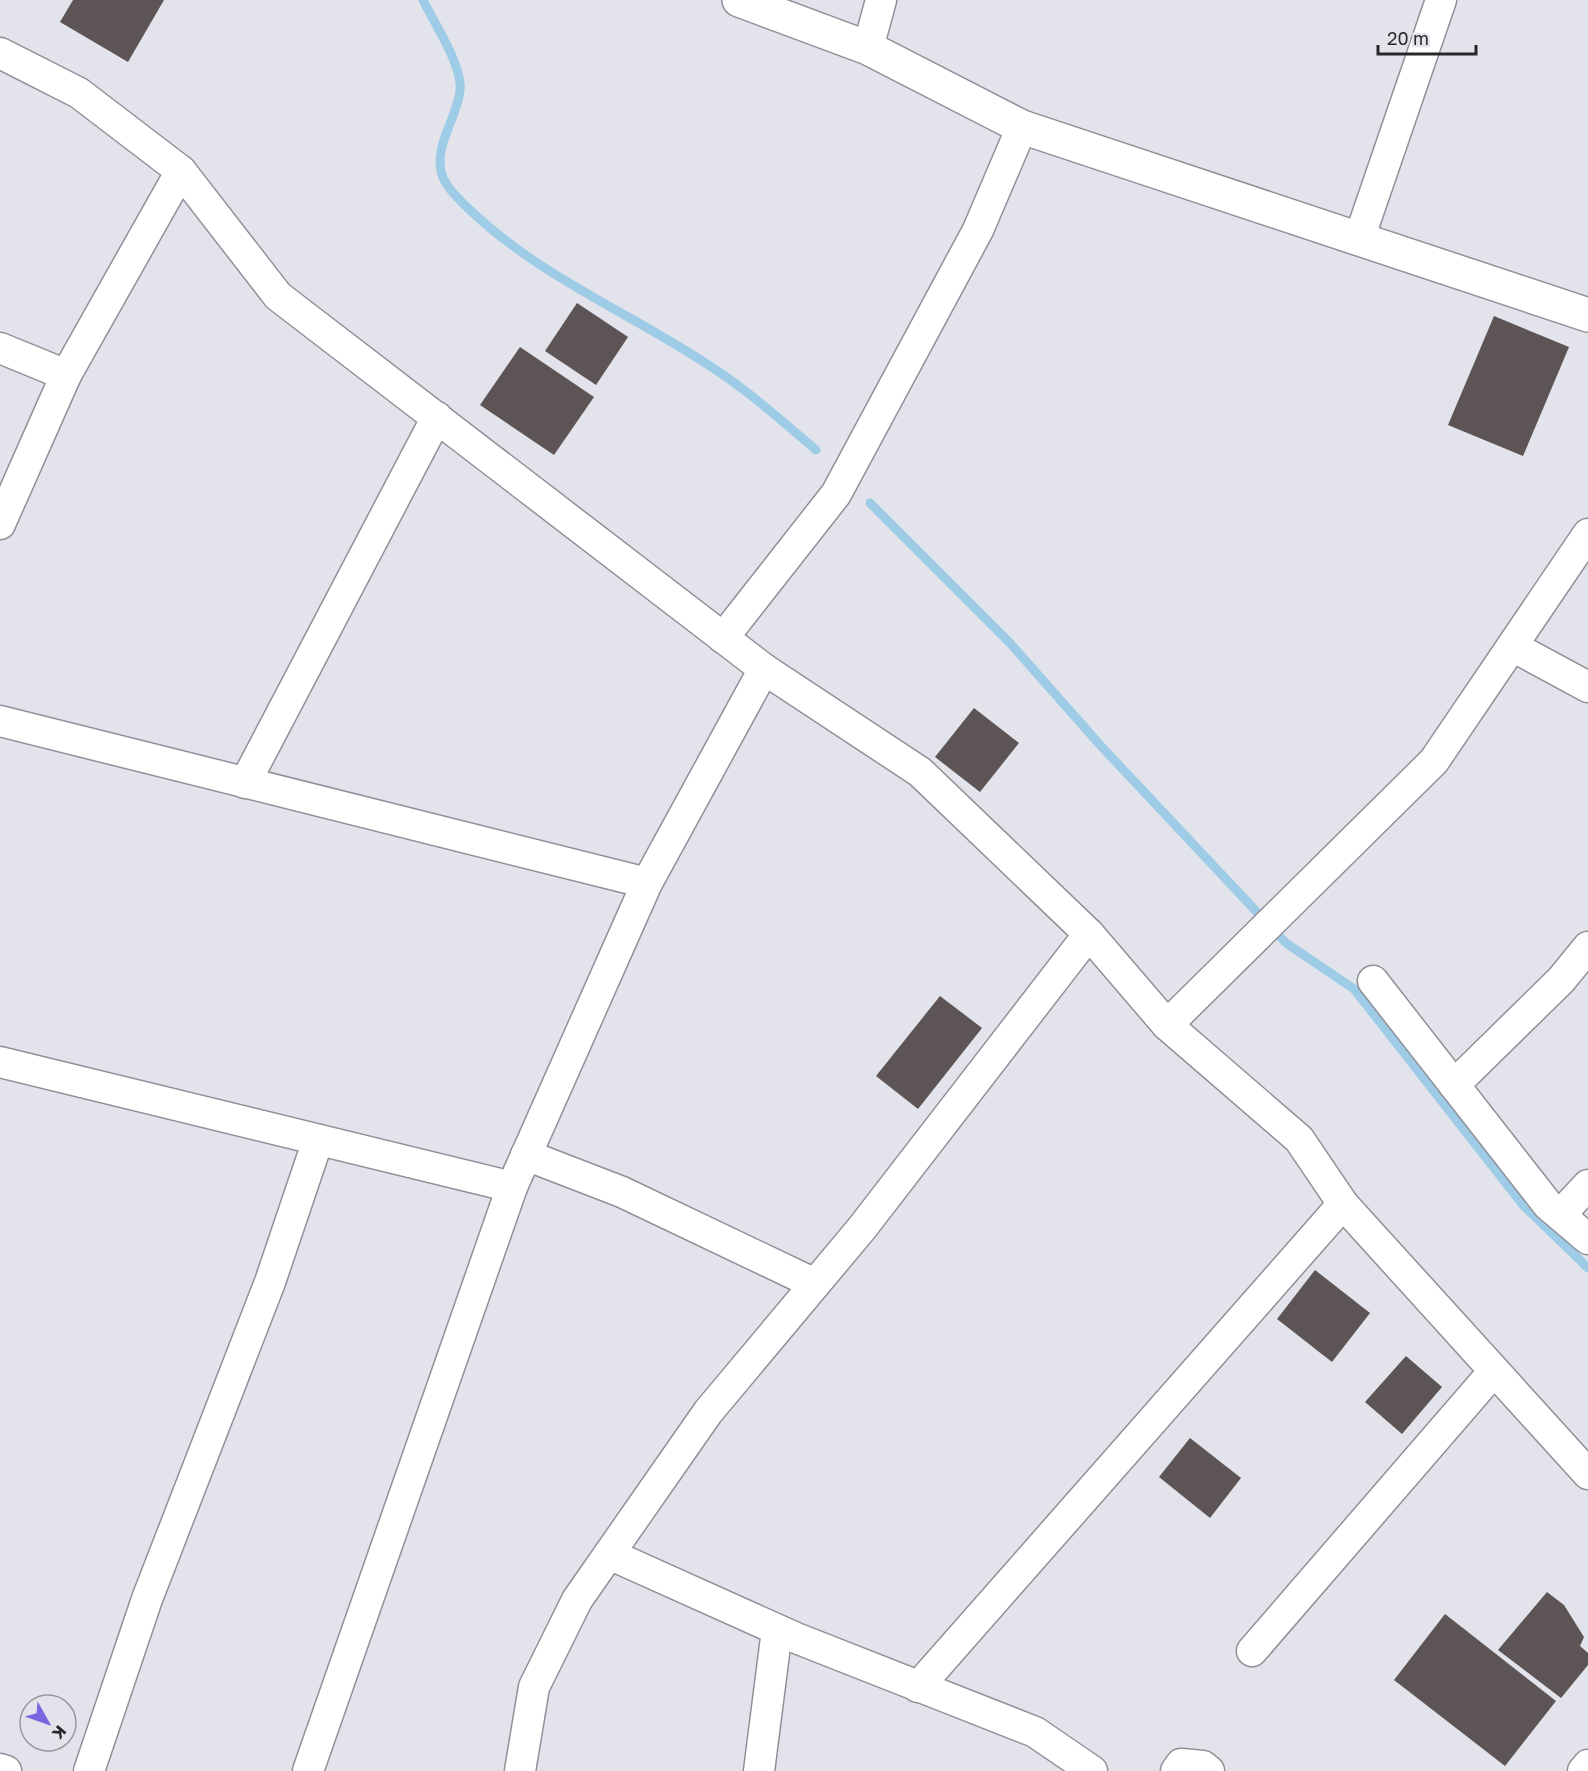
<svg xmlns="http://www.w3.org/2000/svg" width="1588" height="1771" viewBox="0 0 1588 1771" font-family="'Golos Text',sans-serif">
  <rect width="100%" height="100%" fill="#e2e3eb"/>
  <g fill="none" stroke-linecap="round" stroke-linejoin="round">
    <g stroke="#9ecce7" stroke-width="9">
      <path d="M423,0C434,23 463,66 460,91C457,118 433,147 442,175C447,189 460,200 470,210C541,278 633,314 713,368C750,392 783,422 816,450"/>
      <path d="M870,503L1009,642L1101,746L1286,943L1354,989L1523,1205L1588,1268"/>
    </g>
  </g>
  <g fill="#5d5555">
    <path d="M73,0H164L128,62L60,22Z"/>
    <path d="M577,303L628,337L596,385L545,351Z"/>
    <path d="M1494,316L1569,347L1523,456L1448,425Z"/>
    <path d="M520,347L594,397L554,455L480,405Z"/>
    <path d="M974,708L1019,743L980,792L935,757Z"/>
    <path d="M940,996L982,1028L918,1109L876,1076Z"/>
    <path d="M1315,1270L1370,1313L1332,1362L1277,1319Z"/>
    <path d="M1406,1356L1442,1387L1402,1434L1365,1402Z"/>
    <path d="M1190,1438L1241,1478L1210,1518L1159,1477Z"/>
    <path d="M1547,1592L1564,1605L1584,1637L1580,1646L1588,1653V1665L1561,1698L1498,1650Z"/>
    <path d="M1445,1614L1556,1701L1505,1766L1394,1680Z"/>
  </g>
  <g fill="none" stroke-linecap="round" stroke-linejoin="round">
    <defs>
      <g id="minor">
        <path d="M868,48L881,0"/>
        <path d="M0,53L79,93L181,171L278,296L764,669L920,772L1089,934L1167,1025L1299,1139L1343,1204L1588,1474"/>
        <path d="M1359,239L1441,0"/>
        <path d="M0,348L66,375"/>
        <path d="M0,524L66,375L181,171"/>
        <path d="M723,638L836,494L978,230L1022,127"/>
        <path d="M1512,646L1588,687"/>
        <path d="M0,721L647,883"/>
        <path d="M245,783L437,417"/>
        <path d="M1373,981L1548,1205L1588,1239"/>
        <path d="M1167,1025L1434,761L1588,534"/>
        <path d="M0,1062L512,1187"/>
        <path d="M1454,1085L1561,980L1588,947"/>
        <path d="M526,1155L622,1192L815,1284"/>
        <path d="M1560,1215L1588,1185"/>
        <path d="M609,1554L796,1638L1035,1732L1092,1771"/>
        <path d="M1252,1651L1494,1371"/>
        <path d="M918,1687L1343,1204"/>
        <path d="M0,1769L6,1771"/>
        <path d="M89,1771L147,1599L270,1282L318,1140"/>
        <path d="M308,1771L512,1187L647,883L764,669"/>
        <path d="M520,1771L534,1687L577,1600L708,1412L862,1228L1089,934"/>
        <path d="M759,1771L777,1630"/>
        <path d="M1176,1771L1181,1764L1203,1766L1209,1771"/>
        <path d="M1583,1771L1588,1765"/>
      </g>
      <path id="tertiary" d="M739,0L868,48L1022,127L1588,315"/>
    </defs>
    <use href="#minor" stroke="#909098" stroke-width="33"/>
    <use href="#tertiary" stroke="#909098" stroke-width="36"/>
    <use href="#minor" stroke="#fff" stroke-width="30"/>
    <use href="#tertiary" stroke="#fff" stroke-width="33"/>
  </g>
  <g transform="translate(48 1723) rotate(130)"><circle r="28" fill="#e2e3eb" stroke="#98989e" stroke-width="1.5"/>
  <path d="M0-4.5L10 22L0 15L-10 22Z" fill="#7a66e1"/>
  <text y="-9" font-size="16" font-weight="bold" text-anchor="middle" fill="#28282b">K</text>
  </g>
  <path d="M1378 45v9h98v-9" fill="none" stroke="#28282b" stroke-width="3"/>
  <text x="1387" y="45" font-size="18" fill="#28282b" stroke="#e2e3eb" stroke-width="4.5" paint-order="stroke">20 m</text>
</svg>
